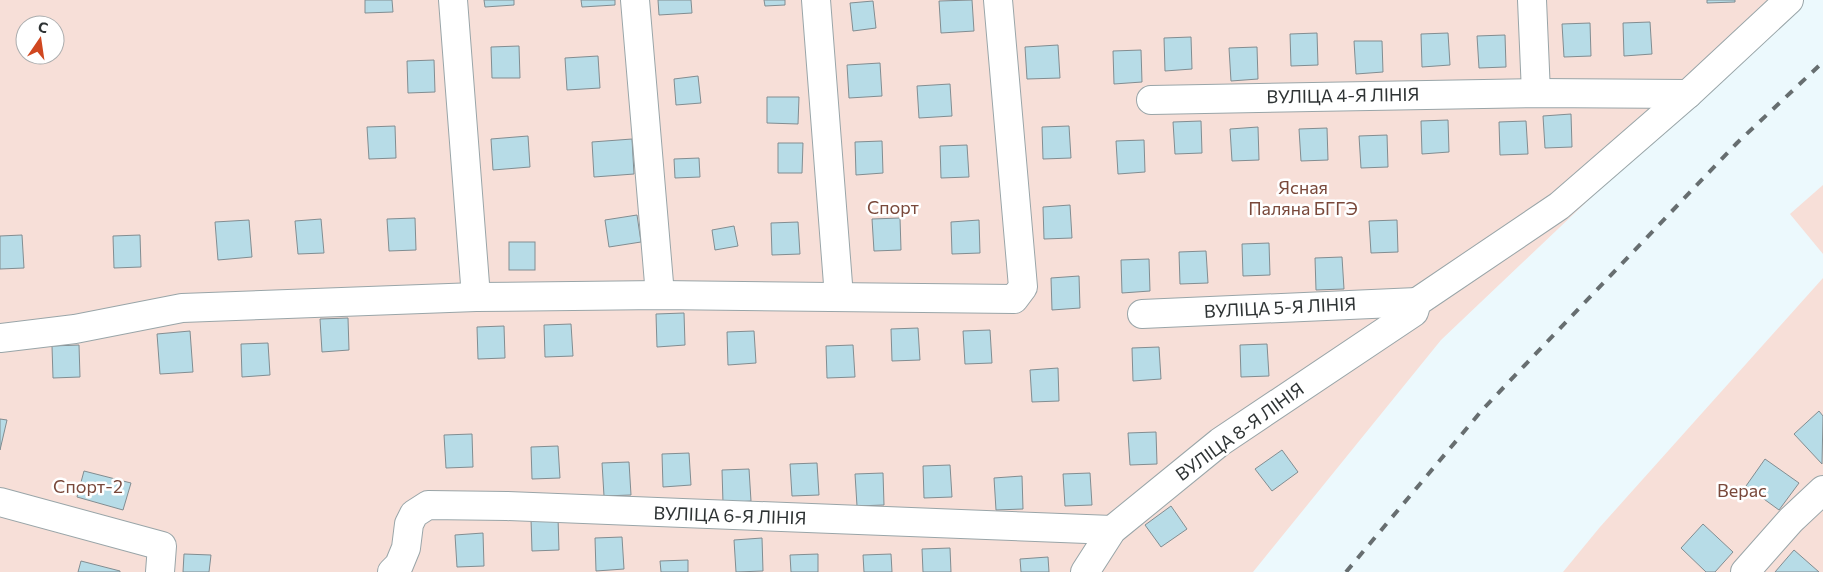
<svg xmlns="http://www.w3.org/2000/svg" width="1823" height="572" viewBox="0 0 1823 572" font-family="Commissioner,sans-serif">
  <rect width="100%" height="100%" fill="#ecf9fd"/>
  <g fill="#f7dfd8" fill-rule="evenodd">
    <path d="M0,0H1802L1696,98L1441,340L1253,572H0ZM25,25H55V55H25Z"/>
    <path d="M1823,185V254L1790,214Z"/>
    <path d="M1823,278V572H1563L1600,527Z"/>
  </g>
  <g fill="#b7dce7" stroke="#828d91">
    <path d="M365,0H392L393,12L365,13Z"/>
    <path d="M484,0H514V5L485,7Z"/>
    <path d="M581,0H615V5L582,7Z"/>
    <path d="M658,0H691L692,13L659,15Z"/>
    <path d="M764,0H785V5L765,6Z"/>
    <path d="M972,0L974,31L941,33L939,1Z"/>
    <path d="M1707,0H1735V2L1707,3Z"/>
    <path d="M873,1L876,28L853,31L850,3Z"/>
    <path d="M1650,22L1652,54L1624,56L1623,23Z"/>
    <path d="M1590,23L1591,56L1564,57L1562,24Z"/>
    <path d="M1317,33L1318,65L1291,66L1290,34Z"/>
    <path d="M1448,33L1450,65L1422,67L1421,34Z"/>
    <path d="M1505,35L1506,67L1479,68L1477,36Z"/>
    <path d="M1191,37L1192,69L1165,71L1164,38Z"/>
    <path d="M1354,41H1382L1383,72L1356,74Z"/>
    <path d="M1058,45L1060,78L1027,79L1025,47Z"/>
    <path d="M519,46L520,78H492L491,47Z"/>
    <path d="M1257,47L1258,79L1231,81L1229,48Z"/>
    <path d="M1141,50L1142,82L1114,84L1113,51Z"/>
    <path d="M598,56L600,88L567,90L565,58Z"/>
    <path d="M434,60L435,92L408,93L407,61Z"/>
    <path d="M880,63L882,96L849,98L847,65Z"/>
    <path d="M698,76L701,103L676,105L674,79Z"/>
    <path d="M950,84L952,116L919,118L917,86Z"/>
    <path d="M767,97H799L798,124L767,123Z"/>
    <path d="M1571,114L1572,147L1545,148L1543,116Z"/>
    <path d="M1448,120L1449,152L1422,154L1421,121Z"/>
    <path d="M1201,121L1202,153L1175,154L1173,122Z"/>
    <path d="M1526,121L1528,154L1500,155L1499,122Z"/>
    <path d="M395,126L396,158L369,159L367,127Z"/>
    <path d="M1069,126L1071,158L1043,159L1042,127Z"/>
    <path d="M1258,127L1259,160L1232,161L1230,129Z"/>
    <path d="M1327,128L1328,160L1301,161L1299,129Z"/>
    <path d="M1387,135L1388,167L1361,168L1359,136Z"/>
    <path d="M528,136L530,167L493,170L491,139Z"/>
    <path d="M632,139L634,174L594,177L592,142Z"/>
    <path d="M1144,140L1145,172L1118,174L1116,141Z"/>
    <path d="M882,141L883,173L856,175L855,142Z"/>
    <path d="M778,143H803L802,173H778Z"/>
    <path d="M967,145L969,177L941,178L940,146Z"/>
    <path d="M699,158L700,177L675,178L674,159Z"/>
    <path d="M1070,205L1072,238L1044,239L1043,207Z"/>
    <path d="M637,215L641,242L609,247L605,220Z"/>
    <path d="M415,218L416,250L389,251L387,219Z"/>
    <path d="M900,218L901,250L874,251L872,219Z"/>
    <path d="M321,219L324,253L298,254L295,221Z"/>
    <path d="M249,220L252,257L218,260L215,222Z"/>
    <path d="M979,220L980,253L952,254L951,222Z"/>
    <path d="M1397,220L1398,252L1371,253L1369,221Z"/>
    <path d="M798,222L800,254L772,255L771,223Z"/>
    <path d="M734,226L738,246L715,250L712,230Z"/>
    <path d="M22,235L24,268L0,269V236Z"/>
    <path d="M140,235L141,267L114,268L113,236Z"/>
    <rect x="509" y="242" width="26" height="28"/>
    <path d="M1269,243L1270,275L1243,276L1242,244Z"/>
    <path d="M1206,251L1208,283L1180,284L1179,252Z"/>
    <path d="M1342,257L1344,289L1316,290L1315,258Z"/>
    <path d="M1149,259L1150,291L1122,293L1121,260Z"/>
    <path d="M1079,276L1080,308L1052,310L1051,278Z"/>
    <path d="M684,313L685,345L657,347L656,314Z"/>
    <path d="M348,318L349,350L322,352L320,319Z"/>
    <path d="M571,324L573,356L545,357L544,325Z"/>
    <path d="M504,326L505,358L478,359L477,327Z"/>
    <path d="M918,328L920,360L892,361L891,329Z"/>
    <path d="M990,330L992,363L965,364L963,331Z"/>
    <path d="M190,331L193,372L160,374L157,334Z"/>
    <path d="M754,331L756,363L728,365L727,332Z"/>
    <path d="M268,343L270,375L242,377L241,344Z"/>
    <path d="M1267,344L1269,376L1241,377L1240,345Z"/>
    <path d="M79,345L80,377L53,378L52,346Z"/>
    <path d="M853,345L855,377L827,378L826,346Z"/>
    <path d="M1159,347L1161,379L1133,381L1132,348Z"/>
    <path d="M1058,368L1059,401L1032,402L1030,370Z"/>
    <path d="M1819,411L1823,416L1822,464L1794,434Z"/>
    <path d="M0,419L7,420L0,450Z"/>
    <path d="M1156,432L1157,464L1130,465L1128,433Z"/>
    <path d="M472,434L473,467L446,468L444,435Z"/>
    <path d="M558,446L560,478L532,479L531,447Z"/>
    <path d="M1282,450L1298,472L1272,491L1255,469Z"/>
    <path d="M689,453L691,485L663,487L662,454Z"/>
    <path d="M1765,459L1799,483L1779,510L1746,486Z"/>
    <path d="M629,462L631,495L604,496L602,463Z"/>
    <path d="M817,463L819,495L792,496L790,464Z"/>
    <path d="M950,465L952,497L924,498L923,466Z"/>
    <path d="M749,469L751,501L723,503L722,470Z"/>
    <path d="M84,471L131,483L123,510L77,497Z"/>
    <path d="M883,473L884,505L857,506L855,474Z"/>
    <path d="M1090,473L1092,505L1065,506L1063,474Z"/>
    <path d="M1022,476L1023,509L996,510L994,478Z"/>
    <path d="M1171,506L1187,529L1161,547L1145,525Z"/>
    <path d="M558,518L559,550L532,551L531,519Z"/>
    <path d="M1703,524L1733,552L1715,572H1706L1681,548Z"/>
    <path d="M483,533L484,566L457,567L455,535Z"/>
    <path d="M622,537L624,569L596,571L595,538Z"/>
    <path d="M762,538L763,571L736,572L734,540Z"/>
    <path d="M950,548L951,572H923L922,549Z"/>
    <path d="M1794,550L1819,572H1775Z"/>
    <path d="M184,554L211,555L209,572H183Z"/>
    <path d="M818,554V572H791L790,555Z"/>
    <path d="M891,554L892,572H864L863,555Z"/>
    <path d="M1048,557L1049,572H1021L1020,559Z"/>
    <path d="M688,560V572H661L660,561Z"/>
    <path d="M81,561L120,571V572H78Z"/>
  </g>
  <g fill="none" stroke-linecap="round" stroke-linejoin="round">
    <defs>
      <g id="minor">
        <path d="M453,0L476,297"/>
        <path d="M635,0L660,295"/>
        <path d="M816,0L839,297"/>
        <path d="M1532,0L1536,93"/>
        <path d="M1151,100L1536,93L1688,94"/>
        <path d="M1142,314L1417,302"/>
        <path d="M0,338L75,329L182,308L476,297L660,295L1014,299L1023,287L998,0"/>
        <path d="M0,502L162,546L160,572"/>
        <path d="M392,572L399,565L406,548L409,524L414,514L428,505L507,506L1112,530"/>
        <path d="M1085,572L1112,530L1220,442L1414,312L1417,302L1559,206L1688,94L1789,0"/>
        <path d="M1745,572L1791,520L1823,490"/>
      </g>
    </defs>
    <use href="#minor" stroke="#99a5a8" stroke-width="30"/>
    <use href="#minor" stroke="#fff" stroke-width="28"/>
    <path stroke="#676e70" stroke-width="4" stroke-dasharray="9 9" stroke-linecap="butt" d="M1346,572L1483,409L1737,143L1823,62"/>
  </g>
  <g text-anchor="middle" stroke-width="5" stroke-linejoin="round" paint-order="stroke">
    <g font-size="18" fill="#2e3334" stroke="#fff">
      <text transform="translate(1343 96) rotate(-1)" y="6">ВУЛІЦА 4-Я ЛІНІЯ</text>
      <text transform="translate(1280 308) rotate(-3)" y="6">ВУЛІЦА 5-Я ЛІНІЯ</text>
      <text transform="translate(1240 432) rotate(-36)" y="6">ВУЛІЦА 8-Я ЛІНІЯ</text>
      <text transform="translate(730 516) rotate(2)" y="6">ВУЛІЦА 6-Я ЛІНІЯ</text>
    </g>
    <g font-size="18" fill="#79483a" stroke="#fff">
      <text x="1303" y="194">Ясная<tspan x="1303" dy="21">Паляна БГГЭ</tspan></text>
      <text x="893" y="214">Спорт</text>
      <text x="88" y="493">Спорт-2</text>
      <text x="1742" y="497">Верас</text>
    </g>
  </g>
  <g transform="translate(40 40) rotate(13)"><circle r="24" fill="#ffffff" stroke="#abadae"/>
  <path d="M0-4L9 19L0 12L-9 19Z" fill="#d04720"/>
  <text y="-8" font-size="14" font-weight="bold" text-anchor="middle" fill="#2e3334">С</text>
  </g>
</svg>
